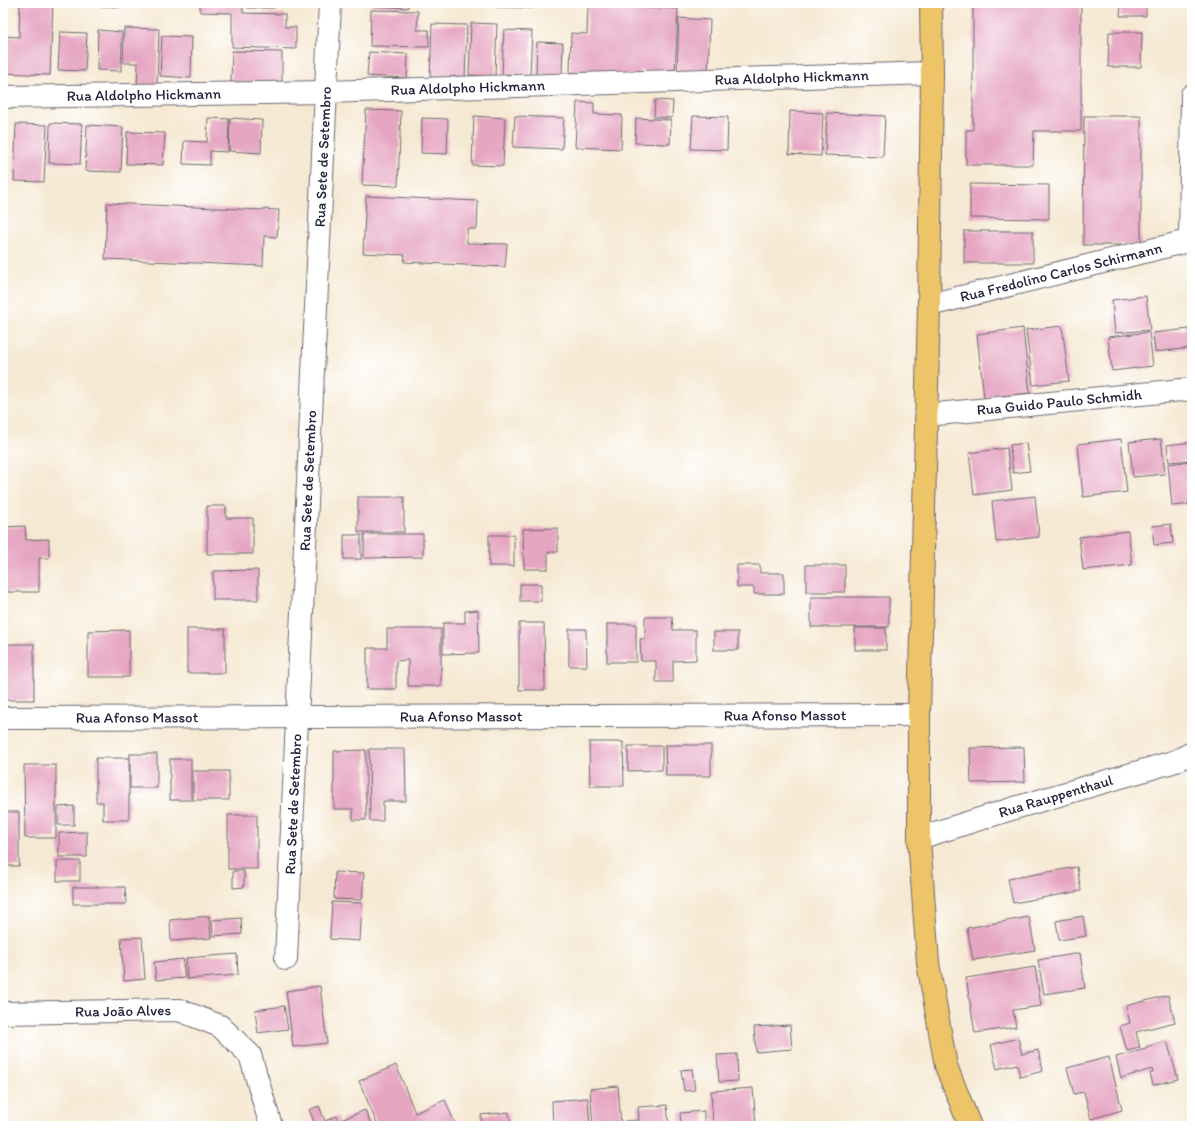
<svg xmlns="http://www.w3.org/2000/svg" width="1195" height="1129" viewBox="0 0 1195 1129" font-family="Itim,sans-serif">
  <rect width="100%" height="100%" fill="#fff"/>
  <filter id="ink" filterUnits="userSpaceOnUse"><feTurbulence type="fractalNoise" baseFrequency=".025" numOctaves="2"/><feDisplacementMap in="SourceGraphic" scale="8" xChannelSelector="R" yChannelSelector="G"/><feConvolveMatrix kernelMatrix="1 2 1 2 8 2 1 2 1" color-interpolation-filters="sRGB"/></filter>
  <filter id="wash" filterUnits="userSpaceOnUse"><feTurbulence type="fractalNoise" baseFrequency=".012" numOctaves="4" result="noise"/><feDisplacementMap in="SourceGraphic" scale="16" xChannelSelector="R" yChannelSelector="G"/><feGaussianBlur stdDeviation="0.9" result="paint"/><feColorMatrix in="noise" values="0 0 0 0 0 0 0 0 0 0 0 0 0 0 0 0 0 1.4 0 .05"/><feComposite in="paint" operator="in"/></filter>
  <g filter="url(#wash)">
    <rect width="100%" height="100%" fill="#f6e9d3"/>
    <g id="blocks">
      <g fill="#e6a6c2">
        <path d="M20,3H53L50,75L3,73V36L19,37Z"/>
        <path d="M98,3H121V7L98,6Z"/>
        <path d="M200,3H243V13L285,14V27H296V49L232,47V13L200,12Z"/>
        <path d="M248,3H275L274,8H248Z"/>
        <path d="M372,3H408V8L372,6Z"/>
        <path d="M497,3H533V8L496,7Z"/>
        <path d="M973,3H1081V131H1034L1033,165H966V130H973Z"/>
        <path d="M1121,3H1146V16H1120Z"/>
        <path d="M588,6L678,9L675,72L640,71V76L570,73L571,33L587,34Z"/>
        <path d="M371,10L418,11L417,30H429V47L370,46Z"/>
        <path d="M679,18L710,20L708,74L677,72Z"/>
        <path d="M471,23L497,24L495,76L469,75Z"/>
        <path d="M432,24L467,25L465,79L430,78Z"/>
        <path d="M124,28L159,29L157,86L137,85L138,63H123Z"/>
        <path d="M98,30L122,32L121,71L97,70Z"/>
        <path d="M504,30L532,31L530,75L502,74Z"/>
        <path d="M60,32L87,33L85,71L58,70Z"/>
        <path d="M1109,32H1142L1141,67H1108Z"/>
        <path d="M162,36L192,37L191,78L160,76Z"/>
        <path d="M537,42L563,43L562,76L536,75Z"/>
        <path d="M232,51L282,52V83L231,82Z"/>
        <path d="M369,52L408,54L407,78L367,76Z"/>
        <path d="M655,100L673,101L672,118L654,117Z"/>
        <path d="M577,102L594,103V114L622,115L621,149L575,147Z"/>
        <path d="M366,110L401,111L398,186L362,185Z"/>
        <path d="M790,111L823,113L821,156L789,154Z"/>
        <path d="M827,113L885,116L883,157L825,155Z"/>
        <path d="M474,116L505,118L503,166L472,165Z"/>
        <path d="M515,116L564,118L562,149L513,147Z"/>
        <path d="M693,116L728,117L727,150L691,149Z"/>
        <path d="M1084,116H1141V245H1083Z"/>
        <path d="M208,118L229,119L228,152L210,151V165L183,164L184,141L207,142Z"/>
        <path d="M230,118L262,120L261,153L229,151Z"/>
        <path d="M422,118L448,119L447,154L421,153Z"/>
        <path d="M636,118L671,120L670,144L635,143Z"/>
        <path d="M50,123L82,124L80,164L49,163Z"/>
        <path d="M16,124L47,125L44,182L14,181Z"/>
        <path d="M87,125L123,127L121,172L85,171Z"/>
        <path d="M127,132L165,133L163,165L126,164Z"/>
        <path d="M3,138H6L4,183H3Z"/>
        <path d="M970,184L1049,185V219L970,218Z"/>
        <path d="M366,196L478,201L477,229H467V243L507,244L505,267L404,262L405,255L363,253Z"/>
        <path d="M107,203L262,210V209L279,210L277,237L264,236L263,266L105,259Z"/>
        <rect x="964" y="231" width="69" height="32"/>
        <path d="M1146,296L1150,330L1115,333L1112,300Z"/>
        <path d="M1062,326L1069,381L1033,385L1026,330Z"/>
        <path d="M1023,328L1030,393L984,398L977,334Z"/>
        <path d="M1189,329L1191,348L1155,352L1153,333Z"/>
        <path d="M1149,332L1153,366L1112,371L1108,337Z"/>
        <path d="M1121,439L1127,492L1083,497L1078,444Z"/>
        <path d="M1161,439L1165,474L1133,477L1129,442Z"/>
        <path d="M1192,442V460L1169,462L1167,445Z"/>
        <path d="M1026,443L1030,471L1013,473L1010,445Z"/>
        <path d="M1007,448L1012,490L974,495L969,453Z"/>
        <path d="M1192,461V504L1172,506L1168,464Z"/>
        <path d="M1035,496L1039,537L996,542L992,501Z"/>
        <rect x="358" y="497" width="46" height="35"/>
        <path d="M207,506H226V518H253V554H207Z"/>
        <path d="M1171,524L1173,543L1154,545L1152,526Z"/>
        <path d="M25,526L26,540L49,539V558H39V592H4V527Z"/>
        <path d="M558,528V552H548V569H524L523,529Z"/>
        <path d="M1128,531L1132,565L1083,570L1079,537Z"/>
        <path d="M364,534H423V557L364,558Z"/>
        <rect x="344" y="535" width="17" height="24"/>
        <rect x="489" y="535" width="25" height="31"/>
        <path d="M737,565H760V573H784V594H754V587H737Z"/>
        <rect x="806" y="565" width="39" height="27"/>
        <path d="M258,570V600H213V571Z"/>
        <rect x="520" y="584" width="21" height="17"/>
        <rect x="811" y="597" width="78" height="30"/>
        <path d="M478,610L479,653L443,654V623H465V611Z"/>
        <path d="M645,617H672L673,630H696V660L673,661V682H656V661H641L640,639H645Z"/>
        <path d="M519,623H544L545,690H519Z"/>
        <rect x="607" y="624" width="29" height="38"/>
        <rect x="855" y="628" width="31" height="22"/>
        <rect x="187" y="629" width="38" height="44"/>
        <path d="M387,629H441V686H408V660L396,661V689H367V648H387Z"/>
        <path d="M569,629H586L587,666H569Z"/>
        <path d="M129,630V677H88V631Z"/>
        <rect x="714" y="632" width="24" height="18"/>
        <rect x="3" y="644" width="31" height="56"/>
        <path d="M589,742H623L624,786H590Z"/>
        <path d="M665,745H711V776H666Z"/>
        <path d="M628,746H662V770L628,771Z"/>
        <path d="M1024,747L1025,782L971,783L970,748Z"/>
        <path d="M369,749H405L406,801H383V821H370Z"/>
        <path d="M366,750V820H353V809H334V751Z"/>
        <rect x="130" y="754" width="27" height="34"/>
        <path d="M96,758H129V820H103V802H96Z"/>
        <rect x="170" y="759" width="21" height="41"/>
        <path d="M24,765H56V838H25Z"/>
        <rect x="193" y="771" width="36" height="29"/>
        <path d="M74,806V825H58V807Z"/>
        <rect x="3" y="812" width="16" height="54"/>
        <rect x="228" y="815" width="29" height="54"/>
        <path d="M87,832V857H59V833Z"/>
        <rect x="57" y="861" width="23" height="20"/>
        <path d="M1077,867L1081,891L1013,903L1008,879Z"/>
        <path d="M233,871H244V887L233,888Z"/>
        <path d="M335,872L364,873L362,900L334,899Z"/>
        <path d="M73,887H125L126,904H73Z"/>
        <path d="M332,902L362,903L360,941L330,939Z"/>
        <path d="M209,916L211,938L171,941L170,920Z"/>
        <path d="M1083,916L1086,936L1059,940L1056,921Z"/>
        <path d="M1029,917L1035,950L973,960L967,928Z"/>
        <path d="M241,918L242,934L213,936L212,920Z"/>
        <path d="M142,937L145,979L124,981L121,938Z"/>
        <path d="M1080,953L1085,988L1044,994L1038,960Z"/>
        <path d="M237,954L238,975L187,979L186,958Z"/>
        <path d="M183,959L185,978L156,980L154,962Z"/>
        <path d="M1035,967L1041,1006L1013,1010L1016,1027L975,1033L966,978Z"/>
        <path d="M320,986L327,1043L293,1047L286,991Z"/>
        <path d="M1168,995L1175,1022L1136,1032L1140,1048L1127,1051L1120,1026L1130,1023L1126,1006Z"/>
        <path d="M284,1006L288,1029L258,1033L255,1010Z"/>
        <path d="M790,1025L792,1049L756,1052L754,1027Z"/>
        <path d="M1018,1038L1022,1054L1038,1050L1043,1071L1020,1077L1017,1064L997,1069L991,1045Z"/>
        <path d="M1167,1041L1178,1079L1153,1085L1150,1073H1153L1152,1069L1121,1078L1116,1057L1146,1049V1047Z"/>
        <path d="M737,1054L738,1081L719,1082L717,1055Z"/>
        <path d="M1109,1057L1122,1110L1091,1119L1084,1092L1074,1094L1067,1068Z"/>
        <path d="M396,1065L415,1113L445,1100L456,1126H372L377,1124L359,1081Z"/>
        <path d="M692,1069L695,1090L684,1091L681,1070Z"/>
        <path d="M618,1086L621,1126H593L590,1089Z"/>
        <path d="M753,1088L756,1126H713L711,1091Z"/>
        <path d="M588,1098L590,1126H553L552,1101Z"/>
        <path d="M667,1105L669,1126H625L624,1121L639,1120L638,1107Z"/>
        <path d="M319,1106L325,1121L337,1116L341,1126H316L309,1110Z"/>
        <path d="M365,1110L372,1126H344L341,1120Z"/>
        <path d="M704,1111V1126H681L680,1113Z"/>
        <path d="M509,1112L511,1126H482L481,1115Z"/>
      </g>
    </g>
  </g>
  <g filter="url(#ink)">
    <use href="#blocks" fill-opacity="0" stroke="#6c6870" stroke-width="1"/>
    <g fill="none" stroke-linecap="round" stroke-linejoin="round">
      <defs>
        <g id="minor">
          <path id="s1" d="M3,97L325,92L932,73"/>
          <path d="M1190,240L1192,95"/>
          <path id="s2" d="M929,305L1192,240"/>
          <path id="s3" d="M927,415L1192,389"/>
          <path id="s4" d="M3,718L919,715"/>
          <path id="s5" d="M919,838L1018,807L1176,761L1192,753"/>
          <path id="s6" d="M286,959L330,3"/>
          <path id="s7" d="M3,1013L179,1010L220,1026L250,1055L271,1126"/>
        </g>
        <path id="major" d="M931,3L932,73L929,305L919,715V838L928,963L946,1066L970,1126"/>
      </defs>
      <use href="#minor" stroke="#6c6870" stroke-width="24"/>
      <use href="#major" stroke="#6c6870" stroke-width="24"/>
      <use href="#minor" stroke="#fff" stroke-width="22"/>
      <use href="#major" stroke="#eec469" stroke-width="22"/>
    </g>
  </g>
  <g text-anchor="middle" stroke-width="4" stroke-linejoin="round" paint-order="stroke">
    <g font-size="15" fill="#22223b" stroke="#fff">
      <text dy="5" stroke="none"><textPath href="#s1" startOffset="789">Rua Aldolpho Hickmann</textPath></text>
      <text dy="5" stroke="none"><textPath href="#s1" startOffset="465">Rua Aldolpho Hickmann</textPath></text>
      <text dy="5" stroke="none"><textPath href="#s1" startOffset="141">Rua Aldolpho Hickmann</textPath></text>
      <text dy="5" stroke="none"><textPath href="#s6" startOffset="803">Rua Sete de Setembro</textPath></text>
      <text dy="5" stroke="none"><textPath href="#s2" startOffset="136">Rua Fredolino Carlos Schirmann</textPath></text>
      <text dy="5" stroke="none"><textPath href="#s3" startOffset="133">Rua Guido Paulo Schmidh</textPath></text>
      <text dy="5" stroke="none"><textPath href="#s6" startOffset="479">Rua Sete de Setembro</textPath></text>
      <text dy="5" stroke="none"><textPath href="#s4" startOffset="782">Rua Afonso Massot</textPath></text>
      <text dy="5" stroke="none"><textPath href="#s4" startOffset="458">Rua Afonso Massot</textPath></text>
      <text dy="5" stroke="none"><textPath href="#s4" startOffset="134">Rua Afonso Massot</textPath></text>
      <text dy="5" stroke="none"><textPath href="#s5" startOffset="143">Rua Rauppenthaul</textPath></text>
      <text dy="5" stroke="none"><textPath href="#s6" startOffset="155">Rua Sete de Setembro</textPath></text>
      <text dy="5" stroke="none"><textPath href="#s7" startOffset="120">Rua João Alves</textPath></text>
    </g>
  </g>
  <rect width="1195" height="1129" fill="none" stroke="#fff" stroke-width="16"/>
</svg>
